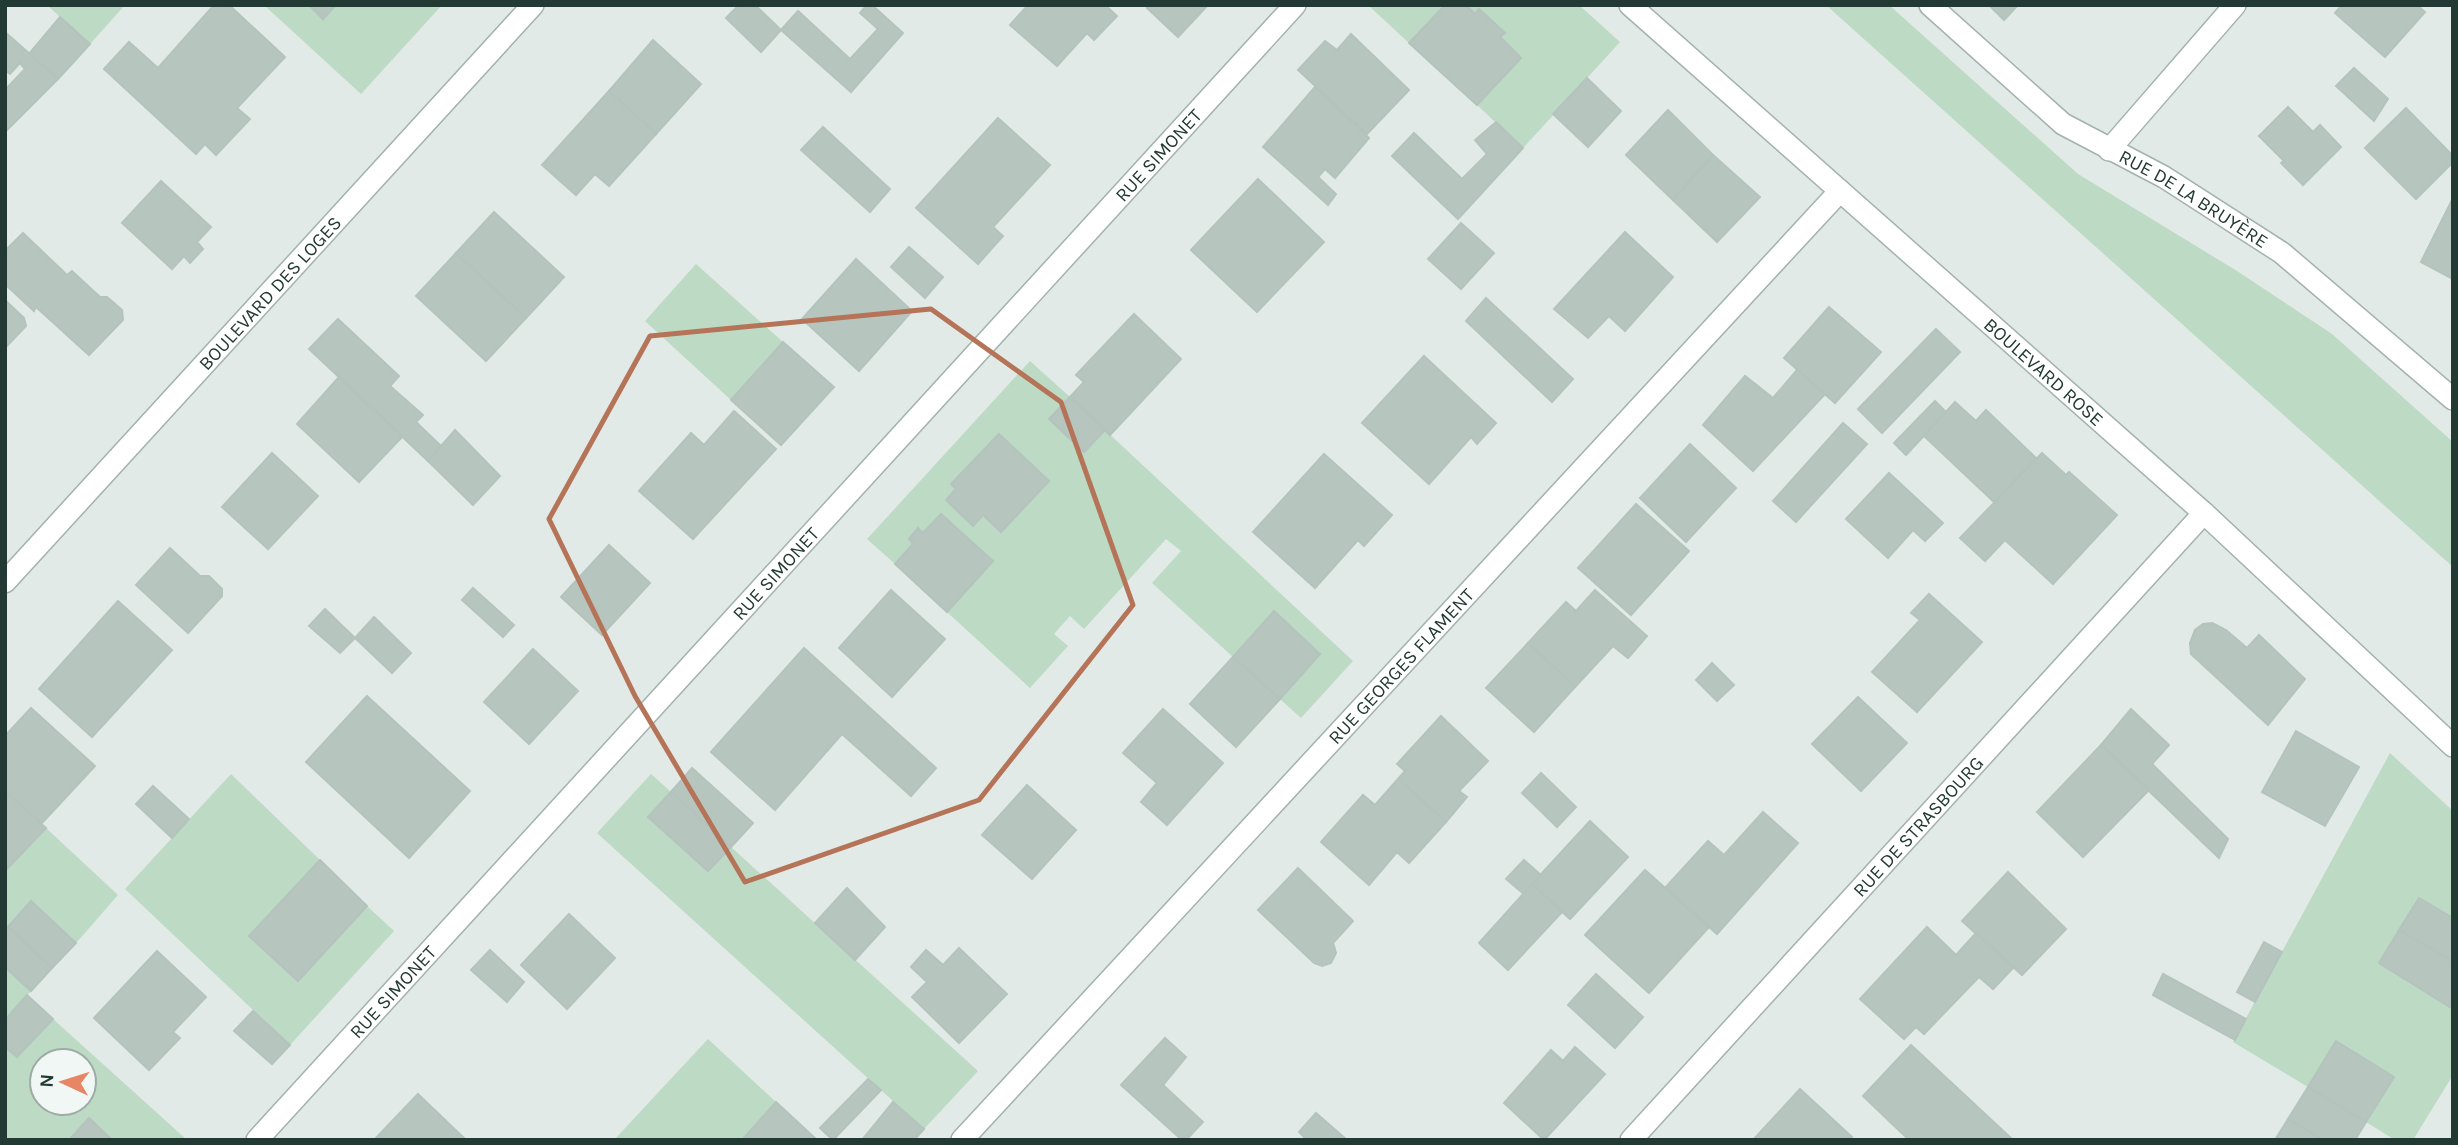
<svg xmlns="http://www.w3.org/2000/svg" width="2458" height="1145" viewBox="0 0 2458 1145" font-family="Karla,sans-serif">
  <rect width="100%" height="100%" fill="#e1eae6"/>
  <g fill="#bcdac4" fill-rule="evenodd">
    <path d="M47,5H125L90,44Z"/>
    <path d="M264,5H309L323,18L336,5H442L361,94Z"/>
    <path d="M1368,5H1445L1409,43Z"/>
    <path d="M1466,5H1579L1620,42L1523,148L1477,105L1521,58L1500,37L1504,32L1480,9L1475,14Z"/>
    <path d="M1826,5H1889L2078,174L2237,271L2332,334L2453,442V567Z"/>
    <path d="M696,264L783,342L731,400L645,321Z"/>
    <path d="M1030,361L1070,397L1050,419L1084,452L1105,430L1353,661L1301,718L1280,699L1320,653L1274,612L1233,657L1152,583L1181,551L1166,539L1084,629L1070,616L1054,634L1068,646L1030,688L947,612L993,561L941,514L923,533L917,529L909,539L913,544L895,564L867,539ZM999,434L1049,481L983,515L973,526L946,500L956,489L952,484Z"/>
    <path d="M2390,753L2453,811V918L2419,898L2379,963L2453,1009V1075L2413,1140H2395L2366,1122L2394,1077L2337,1041L2308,1087L2233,1042Z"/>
    <path d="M231,774L320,860L249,936L298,980L367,906L394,931L290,1045L125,889Z"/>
    <path d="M651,774L671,792L649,817L708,871L731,847L978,1071L924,1129L597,833Z"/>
    <path d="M46,828L118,895L76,943L31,901L5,930V871Z"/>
    <path d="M5,967L31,991L5,1020Z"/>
    <path d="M53,1019L187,1140H112L89,1118L69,1140H5V1047L17,1057ZM42,1061H84V1103H42Z"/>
    <path d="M708,1039L776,1102L742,1140H614Z"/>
  </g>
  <g fill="#b7c5bf" stroke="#b4c3bd" stroke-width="2">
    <path d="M214,5H229L285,57L237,108L250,119L216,155L205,144L196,154L104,69L129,42L158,68Z"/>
    <path d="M309,5H336L323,19Z"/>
    <path d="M739,5H755L781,30L761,52L726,18Z"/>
    <path d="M867,5H872L903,33L851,92L781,30L798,11L850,59L878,29L860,13Z"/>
    <path d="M1028,5H1105L1117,16L1094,40L1087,33L1057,66L1010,25Z"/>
    <path d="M1150,5H1208L1178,37L1147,8Z"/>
    <path d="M1445,5H1466L1475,14L1479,9L1505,33L1500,37L1521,58L1477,105L1409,43Z"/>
    <path d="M1989,5H2018L2004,20Z"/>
    <path d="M2342,5H2417L2425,12L2385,57L2335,13Z"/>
    <path d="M60,17L90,44L58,79L29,54Z"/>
    <path d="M5,32L58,79L5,132V90L25,69L20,63L10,74L5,70Z"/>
    <path d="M1351,34L1409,90L1367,134L1298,70L1325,41L1337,50Z"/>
    <path d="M653,40L701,84L656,134L609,91Z"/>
    <path d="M2354,68L2388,99L2374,121L2336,86Z"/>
    <path d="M1587,78L1621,111L1588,147L1553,114Z"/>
    <path d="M1315,87L1369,138L1335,178L1325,169L1318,177L1336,194L1328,205L1263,147Z"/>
    <path d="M609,91L656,134L609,186L595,174L576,195L542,165Z"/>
    <path d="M2288,107L2313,132L2320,125L2341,147L2303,185L2281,163L2284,161L2259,136Z"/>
    <path d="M2406,108L2453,156V162L2416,199L2365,148Z"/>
    <path d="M1668,110L1713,155L1673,200L1626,155Z"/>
    <path d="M998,118L1050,165L993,227L1003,236L978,264L916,208Z"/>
    <path d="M1496,122L1523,148L1458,219L1392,156L1414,133L1462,179L1487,154L1475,140Z"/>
    <path d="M823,127L890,189L870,212L801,150Z"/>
    <path d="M1713,155L1760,197L1717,242L1673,200Z"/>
    <path d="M1258,179L1324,242L1257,312L1191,250Z"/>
    <path d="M161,181L211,227L197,242L203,249L190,263L184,256L172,269L122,223Z"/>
    <path d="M2453,198V279L2421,262Z"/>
    <path d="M494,212L564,277L526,318L456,253Z"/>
    <path d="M1461,223L1494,253L1461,289L1428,259Z"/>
    <path d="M1625,232L1673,277L1625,331L1609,316L1588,338L1554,309Z"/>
    <path d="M23,233L67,275L72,271L100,297H107L122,310L123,320L89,355L36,307L34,311L5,284V251Z"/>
    <path d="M909,247L943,277L925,298L891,267Z"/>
    <path d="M456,253L526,318L486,361L416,296Z"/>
    <path d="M856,259L912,311L859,371L802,319Z"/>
    <path d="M1486,298L1573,379L1552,402L1466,321Z"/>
    <path d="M5,300L24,318L26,326L5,348Z"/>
    <path d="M1829,307L1881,352L1835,403L1784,358Z"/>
    <path d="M1134,314L1181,359L1110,435L1070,397L1084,382L1076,375Z"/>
    <path d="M338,319L399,376L390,386L423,415L416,422L440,445L428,461L309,349Z"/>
    <path d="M1936,329L1960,352L1882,433L1858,409Z"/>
    <path d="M783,342L834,387L781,445L731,400Z"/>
    <path d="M1424,356L1496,423L1477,444L1471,437L1429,484L1362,423Z"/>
    <path d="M1797,370L1825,394L1753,471L1703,425L1745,376L1773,398Z"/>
    <path d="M339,377L402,437L359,482L297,424Z"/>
    <path d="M1070,397L1105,430L1084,452L1049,419Z"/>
    <path d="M1935,401L1946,412L1906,455L1894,443Z"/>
    <path d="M1955,402L1976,421L1986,410L2036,458L1994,502L1924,436Z"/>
    <path d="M734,411L776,449L693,539L639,491L691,433L704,445Z"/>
    <path d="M1843,423L1867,444L1796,522L1773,501Z"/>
    <path d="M455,430L500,476L473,505L428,461Z"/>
    <path d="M999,434L1049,481L1001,532L983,515L973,526L946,500L956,489L951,484Z"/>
    <path d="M1690,444L1736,488L1686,542L1640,498Z"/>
    <path d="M272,453L318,496L268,549L222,507Z"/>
    <path d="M2042,453L2066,475L2069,472L2117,515L2053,584L2005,540L1985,561L1960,538Z"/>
    <path d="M1324,454L1392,515L1364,546L1358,540L1315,588L1253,532Z"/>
    <path d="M1889,473L1943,523L1925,541L1913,530L1888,558L1846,519Z"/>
    <path d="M1636,504L1689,551L1631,615L1578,568Z"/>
    <path d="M941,514L993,561L947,612L895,564L913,544L909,539L918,528L923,533Z"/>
    <path d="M609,545L650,583L602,635L561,597Z"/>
    <path d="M170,548L200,576H209L222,589V596L188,633L136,585Z"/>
    <path d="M473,588L514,625L503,637L462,600Z"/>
    <path d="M891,590L945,639L892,697L839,648Z"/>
    <path d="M1595,590L1647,636L1628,658L1613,646L1575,687L1528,643L1566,602L1576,611Z"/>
    <path d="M1929,594L1982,642L1917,712L1872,672L1920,620L1911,613Z"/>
    <path d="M118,601L172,650L92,737L39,689Z"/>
    <path d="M325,609L355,638L340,653L309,626Z"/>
    <path d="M1274,611L1320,654L1280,699L1233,657Z"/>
    <path d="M374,617L411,653L392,673L355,638Z"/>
    <path d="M2212,623L2226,630L2247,648L2259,635L2305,679L2268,725L2191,654L2190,643L2195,630L2203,624Z"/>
    <path d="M1528,643L1575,687L1534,732L1486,688Z"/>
    <path d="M804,648L936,768L911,796L842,734L775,810L711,752Z"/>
    <path d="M533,649L578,691L529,744L484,702Z"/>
    <path d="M1233,657L1280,699L1236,747L1190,704Z"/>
    <path d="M1712,663L1734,685L1717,701L1696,680Z"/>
    <path d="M367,696L470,791L409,858L306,762Z"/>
    <path d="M1858,697L1907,743L1861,791L1812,744Z"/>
    <path d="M31,708L95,766L41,824L5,791V736Z"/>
    <path d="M1163,709L1223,763L1167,825L1141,802L1157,783L1123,753Z"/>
    <path d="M2131,709L2169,745L2152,764L2228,839L2219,858L2101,745Z"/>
    <path d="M1441,716L1488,761L1459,791L1467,797L1446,822L1398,779L1405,771L1397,764Z"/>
    <path d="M2296,731L2359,767L2325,826L2262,792Z"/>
    <path d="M2101,745L2149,790L2083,857L2037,812Z"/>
    <path d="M692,768L753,823L731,847L671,792Z"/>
    <path d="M1541,773L1576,807L1557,827L1522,793Z"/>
    <path d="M1398,779L1446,822L1409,863L1397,852L1369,885L1321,842L1363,795L1375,805Z"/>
    <path d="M1027,785L1076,830L1032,879L982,835Z"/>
    <path d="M153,786L189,819L172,838L136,804Z"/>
    <path d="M5,791L46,828L5,871Z"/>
    <path d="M671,792L731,847L708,871L648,817Z"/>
    <path d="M1763,812L1798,843L1717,934L1665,888L1708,841L1724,855Z"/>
    <path d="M1590,821L1628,857L1570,919L1532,884Z"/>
    <path d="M320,860L367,906L298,981L249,936Z"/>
    <path d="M1524,860L1541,875L1524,894L1506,879Z"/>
    <path d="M1298,868L1353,921L1333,943L1336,953L1331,963L1322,966L1314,963L1258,910Z"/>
    <path d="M1645,870L1709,927L1649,993L1585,935Z"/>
    <path d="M2008,872L2066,929L2022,975L1962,921Z"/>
    <path d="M1532,884L1562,912L1508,970L1479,943Z"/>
    <path d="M847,888L885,927L855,960L815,923Z"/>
    <path d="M2419,898L2453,918V962L2399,930Z"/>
    <path d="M31,901L76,943L52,968L8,927Z"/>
    <path d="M569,914L615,958L567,1009L521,965Z"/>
    <path d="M8,927L52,968L31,991L5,967V930Z"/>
    <path d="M1927,927L1956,955L1976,933L2014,967L1993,989L1979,977L1924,1034L1916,1027L1904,1039L1860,999Z"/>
    <path d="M2399,930L2453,962V1009L2379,963Z"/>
    <path d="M2264,942L2282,952L2255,1002L2237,992Z"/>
    <path d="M959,948L1007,994L959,1043L912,997L927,982L911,967L926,950L943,965Z"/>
    <path d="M490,950L524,982L507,1002L471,970Z"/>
    <path d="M157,951L206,997L173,1032L180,1038L149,1070L94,1018Z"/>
    <path d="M1596,974L1643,1017L1615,1048L1568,1005Z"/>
    <path d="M2163,974L2246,1019L2235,1040L2153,995Z"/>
    <path d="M27,995L53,1019L17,1057L5,1047V1020Z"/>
    <path d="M253,1011L290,1045L272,1064L234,1031Z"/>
    <path d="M1165,1038L1186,1057L1163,1085L1203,1122L1186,1140H1182L1121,1085Z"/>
    <path d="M2336,1041L2394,1077L2366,1122L2308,1087Z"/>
    <path d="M1911,1045L2013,1140H1909L1863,1096Z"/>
    <path d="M1575,1047L1605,1074L1544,1140L1504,1103L1551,1050L1563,1061Z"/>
    <path d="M868,1079L881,1090L833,1140L820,1128Z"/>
    <path d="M2308,1087L2366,1122L2355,1140H2323L2288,1119Z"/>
    <path d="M1800,1089L1852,1137L1849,1140H1753Z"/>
    <path d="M418,1094L466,1140H374Z"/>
    <path d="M776,1102L817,1140H742Z"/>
    <path d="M893,1102L924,1129L914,1140H862Z"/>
    <path d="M1316,1113L1347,1140H1307L1299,1132Z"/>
    <path d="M89,1118L112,1140H69Z"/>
    <path d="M2288,1119L2323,1140H2275Z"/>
  </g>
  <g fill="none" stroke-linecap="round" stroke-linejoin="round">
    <defs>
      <g id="street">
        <path id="s1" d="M1630,5L2204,513L2453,746"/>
        <path id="s2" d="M1930,5L2063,124L2164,177L2282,253L2453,399"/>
        <path d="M2109,150L2235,5"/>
        <path id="s3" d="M5,582L533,5"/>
        <path id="s4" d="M257,1140L1295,5"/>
        <path id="s5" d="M962,1140L1840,191"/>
        <path id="s6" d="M1631,1140L2204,513"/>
      </g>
    </defs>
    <use href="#street" stroke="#a4b2ad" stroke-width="24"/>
    <use href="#street" stroke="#fff" stroke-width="21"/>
  </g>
  <path fill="none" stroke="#b57358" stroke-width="5" stroke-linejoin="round" d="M931,309L1061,402L1133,605L979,800L745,882L635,696L549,519L650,336Z"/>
  <g text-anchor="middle" stroke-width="6" stroke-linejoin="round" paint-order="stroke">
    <g font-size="19" fill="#233a34" stroke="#f1f7f4">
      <text dy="7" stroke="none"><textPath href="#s4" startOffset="1335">RUE SIMONET</textPath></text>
      <text dy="7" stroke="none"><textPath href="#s2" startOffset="329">RUE DE LA BRUYÈRE</textPath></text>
      <text dy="7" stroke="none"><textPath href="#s3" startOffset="392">BOULEVARD DES LOGES</textPath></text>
      <text dy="7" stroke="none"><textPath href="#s1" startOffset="553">BOULEVARD ROSE</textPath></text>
      <text dy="7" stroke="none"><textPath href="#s4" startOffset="768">RUE SIMONET</textPath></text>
      <text dy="7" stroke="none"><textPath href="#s5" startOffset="646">RUE GEORGES FLAMENT</textPath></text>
      <text dy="7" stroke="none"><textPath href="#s6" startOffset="425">RUE DE STRASBOURG</textPath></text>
      <text dy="7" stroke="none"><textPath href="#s4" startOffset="201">RUE SIMONET</textPath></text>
    </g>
  </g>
  <rect width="2458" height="1145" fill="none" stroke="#233a34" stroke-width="14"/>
  <g transform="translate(63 1082) rotate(274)"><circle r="33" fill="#f1f7f4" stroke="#9faba7" stroke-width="2"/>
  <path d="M0-5L12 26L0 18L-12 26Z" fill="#e68664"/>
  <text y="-10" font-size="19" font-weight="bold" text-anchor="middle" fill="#233a34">N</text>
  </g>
</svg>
